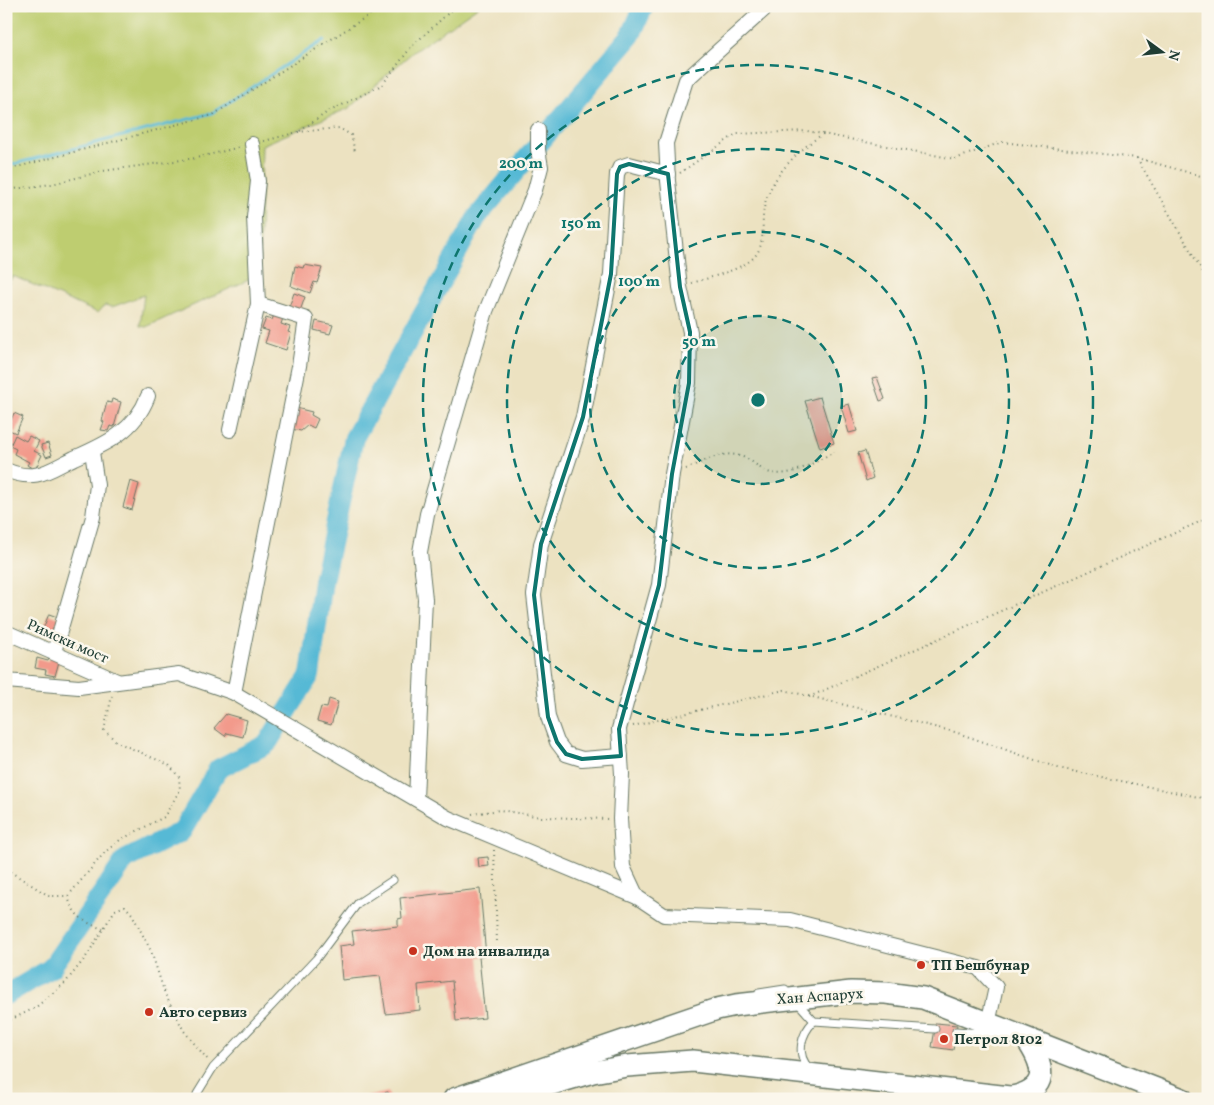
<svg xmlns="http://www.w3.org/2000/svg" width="1214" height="1105" viewBox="0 0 1214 1105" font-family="Vollkorn,serif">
  <rect width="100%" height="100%" fill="#fbf7ec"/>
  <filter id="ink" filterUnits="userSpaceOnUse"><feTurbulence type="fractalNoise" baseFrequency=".02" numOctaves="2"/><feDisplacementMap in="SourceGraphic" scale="10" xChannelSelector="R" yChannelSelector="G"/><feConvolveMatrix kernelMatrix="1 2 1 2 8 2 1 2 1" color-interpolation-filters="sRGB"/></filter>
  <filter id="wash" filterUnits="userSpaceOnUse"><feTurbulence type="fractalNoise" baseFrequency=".0096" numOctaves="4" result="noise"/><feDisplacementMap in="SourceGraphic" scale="20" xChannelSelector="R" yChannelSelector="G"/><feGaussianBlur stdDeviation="1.12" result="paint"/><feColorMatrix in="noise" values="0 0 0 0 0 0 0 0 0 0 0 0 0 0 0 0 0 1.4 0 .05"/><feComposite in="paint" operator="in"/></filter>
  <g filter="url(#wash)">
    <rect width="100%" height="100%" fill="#ece2c1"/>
    <path fill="#becd70" stroke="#6e8552" d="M6,6H479L413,52L349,108L262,145L259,275L146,327L140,326L144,295L112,307L105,305L98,313L13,276L6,287Z"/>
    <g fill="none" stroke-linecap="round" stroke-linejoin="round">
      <path stroke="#57b9d5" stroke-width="3" d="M6,166L212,113L324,40"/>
      <path stroke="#57b9d5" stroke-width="20" d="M6,995L51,968L125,860L182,831L218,769L267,744L310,675L323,581L354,438L477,217L631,35L644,6"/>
    </g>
    <g id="blocks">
      <g fill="#f29a8b">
        <path d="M304,265L322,268L317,283L314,282L310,293L291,286L295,266L303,268Z"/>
        <path d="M294,293L305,297L300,311L289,307Z"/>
        <path d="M274,315L283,318L281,324L290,327L288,332L291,333L286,350L265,343L269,331L262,329L266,318L272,320Z"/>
        <path d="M316,321L333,325L330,334L314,330Z"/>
        <path d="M877,377L885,399L880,401L872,378Z"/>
        <path d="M820,397L834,443L820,448L805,401Z"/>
        <path d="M112,399L121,402L114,427L110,426L108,431L101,430L104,422L102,421L107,402L111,403Z"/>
        <path d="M849,404L857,431L849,433L841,406Z"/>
        <path d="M296,408L312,412L311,415L318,419L314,428L308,425L301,431L291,429Z"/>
        <path d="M14,413L23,417L16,433L7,429Z"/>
        <path d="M15,435L26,441L29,436L39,441L34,451L42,455L35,470L27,465L29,462L14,454L16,449L10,446Z"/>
        <path d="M48,443L52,455L46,457L41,445Z"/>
        <path d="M865,451L873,478L866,481L858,453Z"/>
        <path d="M130,481L139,484L132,510L123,507Z"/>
        <path d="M49,614L60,618L52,636L42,631Z"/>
        <path d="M50,656L60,658L55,676L45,674L46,670L35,668L37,658L48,661Z"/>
        <path d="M329,699L338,702L331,725L317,721L321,707L327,708Z"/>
        <path d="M226,714L247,720L243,737L227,733L225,736L214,728Z"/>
        <path d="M488,857L489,866L479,867L478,858Z"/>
        <path d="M480,889L486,956L479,957L485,1018L456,1021L452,981L418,985L420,1010L386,1014L380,976L342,980L339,946L354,944L352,931L398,926V919L402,918L400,898Z"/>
        <path d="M936,1023L957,1025L953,1050L932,1047Z"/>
        <path d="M388,1092L390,1099H362V1098Z"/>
      </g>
    </g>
  </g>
  <g filter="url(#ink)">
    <use href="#blocks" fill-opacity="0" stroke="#677765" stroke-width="1"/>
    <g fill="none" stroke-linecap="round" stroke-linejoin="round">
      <defs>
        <g id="lane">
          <path d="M759,993L785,989"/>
          <path d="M797,1002L814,1021L935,1029"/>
          <path d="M956,1031L993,1034"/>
          <path d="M810,1069C795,1055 801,1034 814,1021"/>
          <path d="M198,1099L197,1094L213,1068L316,959L358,903L393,880"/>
        </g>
        <g id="street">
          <path d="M768,6L686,80L666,143L668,181L680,287L690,332L689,383L672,474L659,585L619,729L622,774L620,819L623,867L637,897L664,915L790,920L978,968L996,987L988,1024"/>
          <path d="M230,430L258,304"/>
          <path d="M6,470C36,483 49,470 74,458C106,444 135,431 148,396"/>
          <path d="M6,632L117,681"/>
          <path d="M54,652L93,517L97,485L92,452"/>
          <path d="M6,681L79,687L179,674L234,693L448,818L637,897"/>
          <path d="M234,693L299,366L306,319L258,304L254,217L258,181L252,144"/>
          <path d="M621,756L582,759L566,754L557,742L548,717L534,595L541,544L583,417L611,274L617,174L620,167L629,164L668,174"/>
          <path d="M416,799L425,599L420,552L427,514L486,311L535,190L541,167L538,150V130"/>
        </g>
        <g id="primary">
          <path d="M1012,1097C1050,1089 1045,1067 1027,1040"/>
          <path d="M454,1099L717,1009L736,1005L851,992L886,993L923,998L1182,1099"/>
          <path d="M501,1099L593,1072L627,1066L693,1061L1028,1099"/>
        </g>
      </defs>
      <use href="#lane" stroke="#677765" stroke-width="9"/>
      <use href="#street" stroke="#677765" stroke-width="16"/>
      <use href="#primary" stroke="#677765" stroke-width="24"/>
      <g stroke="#677765" stroke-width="2" stroke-dasharray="1 4" stroke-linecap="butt">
        <path d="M300,131L326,113L382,85L412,46L456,6"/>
        <path d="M264,141L298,132L339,128L351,135L355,152"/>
        <path d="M1137,158L1208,281"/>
        <path d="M6,170L213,115L383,6"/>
        <path d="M680,173L736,134L807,131L955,159L1002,142L1137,158L1208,178"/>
        <path d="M6,190L52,184L103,171L196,158L240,147"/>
        <path d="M692,283C708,278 745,269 755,256C766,243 761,223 764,208C770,177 798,150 823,134"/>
        <path d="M686,469C705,461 725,448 745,458C755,462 762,472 772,473C794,477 816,461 834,452"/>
        <path d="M809,697L1208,518"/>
        <path d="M633,726L784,690L955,732L1058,768L1208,799"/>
        <path d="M472,814L500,810L541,817L609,819"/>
        <path d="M494,850L497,942"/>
        <path d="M6,869L49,896H68L105,852L120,840L164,817L180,790L179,777L169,765L117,742L104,730L112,696"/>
        <path d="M68,896C72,915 85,923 103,929"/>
        <path d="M6,1022L35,1008L65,983L86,957L115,910L125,906L132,914L151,951L165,994L184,1031L208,1060"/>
      </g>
      <use href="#lane" stroke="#fff" stroke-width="7"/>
      <use href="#street" stroke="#fff" stroke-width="14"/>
      <use href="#primary" stroke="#fff" stroke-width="21"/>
    </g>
  </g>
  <path fill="none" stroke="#0f766e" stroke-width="4" stroke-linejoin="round" d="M629,164L668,174L680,287L690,332L689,383L672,474L659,585L619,729L621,756L582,759L566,754L557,742L548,717L534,595L541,544L583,417L611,274L617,174L620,167Z"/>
  <circle cx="758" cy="400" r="84" fill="#0f766e" fill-opacity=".12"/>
  <g fill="none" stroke="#0f766e" stroke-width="2.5" stroke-dasharray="9 6">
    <circle cx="758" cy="400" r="84"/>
    <circle cx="758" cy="400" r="168"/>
    <circle cx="758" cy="400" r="251"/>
    <circle cx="758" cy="400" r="335"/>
  </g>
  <g fill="#c8321e" stroke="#fbf7ec" stroke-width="2">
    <circle cx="413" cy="951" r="5"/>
    <circle cx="921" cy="965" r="5"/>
    <circle cx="149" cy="1012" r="5"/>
    <circle cx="944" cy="1039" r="5"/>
  </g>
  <g text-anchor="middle" stroke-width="5" stroke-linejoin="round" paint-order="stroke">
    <g font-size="15" fill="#1f3d34" stroke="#fbf7ec">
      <text transform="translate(68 641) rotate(24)" y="5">Римски мост</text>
      <text transform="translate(820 996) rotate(-4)" y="5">Хан Аспарух</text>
    </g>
    <g font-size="15" font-weight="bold" fill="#1f3d34" stroke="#fbf7ec" text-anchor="start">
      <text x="423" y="956">Дом на инвалида</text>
      <text x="931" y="970">ТП Бешбунар</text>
      <text x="159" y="1017">Авто сервиз</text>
      <text x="954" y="1044">Петрол 8102</text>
    </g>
  </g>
  <circle cx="758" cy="400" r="8" fill="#0f766e" stroke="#fbf7ec" stroke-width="2.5"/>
  <g font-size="15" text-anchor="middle" font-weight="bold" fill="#0f766e" stroke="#fbf7ec" stroke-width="5" stroke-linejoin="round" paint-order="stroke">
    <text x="521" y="168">200 m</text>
    <text x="581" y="228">150 m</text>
    <text x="639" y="286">100 m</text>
    <text x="699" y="346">50 m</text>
  </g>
  <rect width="1214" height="1105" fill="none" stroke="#fbf7ec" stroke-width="25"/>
  <g transform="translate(1162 52) rotate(105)" stroke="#fbf7ec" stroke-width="4" paint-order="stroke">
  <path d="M0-4L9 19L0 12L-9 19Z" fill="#1f3d34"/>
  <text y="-8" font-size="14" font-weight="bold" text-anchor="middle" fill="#1f3d34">N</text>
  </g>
</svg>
